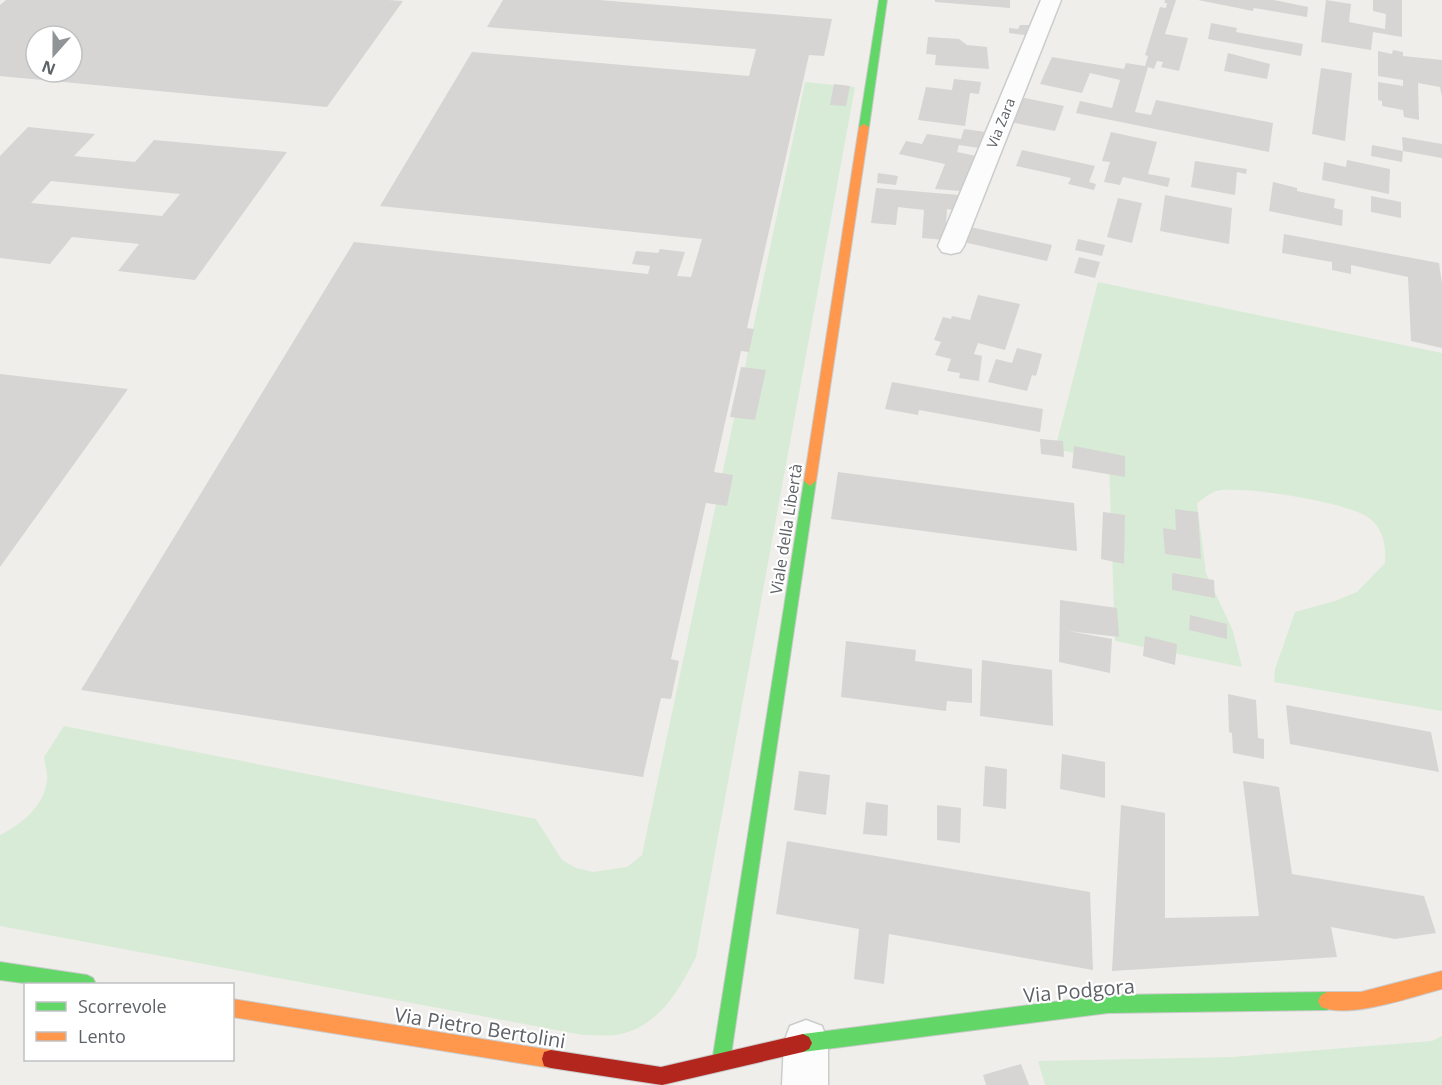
<svg xmlns="http://www.w3.org/2000/svg" width="1442" height="1085" viewBox="0 0 1442 1085" font-family="'Open Sans',sans-serif">
  <rect width="100%" height="100%" fill="#efeeea"/>
  <g fill="#d8ebd6">
    <path d="M805,82L855,87L696,957C680,988 662,1022 625,1033C613,1037 596,1035 583,1035L0,926V835C21,825 44,806 47,781C48,774 45,764 44,757L64,726L536,819L562,860L576,868L593,872L627,867L642,855Z"/>
    <path d="M1098,282L1442,353V711L1274,682L1275,669L1295,612L1335,601L1357,592L1385,563C1386,546 1384,529 1369,518C1349,502 1241,485 1216,491C1210,493 1203,499 1197,503L1206,573L1233,631L1242,667L1115,641L1109,460L1055,449Z"/>
    <path d="M1442,1036V1085H1045L1038,1061L1233,1057L1432,1041Z"/>
  </g>
  <g fill="#d6d5d3" fill-rule="evenodd">
    <path d="M6,0H388L403,1L327,107L0,76V5ZM36,36H72V72H36Z"/>
    <path d="M503,0H599L832,19L824,56L809,55L747,328L754,329L749,352L741,351L714,472L733,475L727,506L706,503L671,659L679,661L671,699L661,698L643,777L81,690L354,242L648,274L650,266L632,264L636,251L658,253L660,249L685,252L677,276L691,277L702,239L380,206L472,52L749,76L756,49L487,27Z"/>
    <path d="M935,0H1010V8L935,2Z"/>
    <path d="M1165,0H1176L1165,34L1188,38L1179,71L1161,67L1163,62L1157,61L1154,69L1148,67L1135,112L1151,115L1156,100L1273,123L1269,152L1076,113L1080,101L1112,108L1120,80L1090,73L1082,93L1040,84L1052,57L1124,69L1126,63L1145,66L1148,56L1145,55L1160,7L1166,8L1167,3H1164Z"/>
    <path d="M1198,0H1274L1308,7L1307,17L1254,8L1253,11Z"/>
    <path d="M1326,0L1351,4L1349,22L1385,29L1386,14L1373,11V0H1402V37L1373,32L1371,50L1321,42Z"/>
    <path d="M1211,23L1237,28L1236,32L1303,44L1301,56L1208,39Z"/>
    <path d="M1020,25H1029L1025,35L1009,33V28L1018,29Z"/>
    <path d="M928,37L959,39L967,45L987,47L989,69L935,65L936,55L926,54Z"/>
    <path d="M1393,50L1403,52V56L1442,60V97L1440,87L1418,83L1419,120L1404,117L1403,110L1382,106V101L1378,100V82L1403,86V80L1378,76V51L1392,54Z"/>
    <path d="M1228,53L1270,64L1267,79L1224,71Z"/>
    <path d="M1321,68L1352,73L1345,141L1312,134Z"/>
    <path d="M954,79L981,82L979,94L970,93L965,126L918,120L926,87L952,90Z"/>
    <path d="M834,84L850,86L846,106L830,105Z"/>
    <path d="M1020,97L1064,106L1055,131L1010,122Z"/>
    <path d="M28,127L95,134L74,156L95,158L135,162L154,140L287,152L195,280L118,271L139,244L72,237L50,264L0,258V156ZM51,181L180,194L162,216L31,203Z"/>
    <path d="M964,129L986,132L979,148L959,145L957,152L976,156L961,191L935,189L945,164L899,154L906,141L922,144L927,134L961,139Z"/>
    <path d="M1111,132L1157,142L1148,174L1170,178L1168,187L1123,177L1120,185L1104,182L1110,162L1102,161Z"/>
    <path d="M1402,137L1442,144V158L1403,151Z"/>
    <path d="M1372,145L1403,151L1402,162L1371,156Z"/>
    <path d="M1022,150L1095,166L1089,182L1096,184L1094,190L1068,184L1071,178L1016,166Z"/>
    <path d="M1347,160L1390,169L1389,194L1322,180L1324,162L1346,167Z"/>
    <path d="M1195,161L1247,169L1246,174L1237,172L1235,195L1191,187Z"/>
    <path d="M878,173L898,176L896,185L877,183Z"/>
    <path d="M1273,182L1297,188V191L1335,199L1334,208L1343,210L1342,226L1269,211Z"/>
    <path d="M876,188L959,195L953,210L947,209L945,240L922,238L924,210L898,207L896,225L871,223Z"/>
    <path d="M1165,195L1232,208L1229,244L1160,231Z"/>
    <path d="M1371,196L1401,202V218L1371,212Z"/>
    <path d="M1118,198L1142,203L1132,243L1107,237Z"/>
    <path d="M966,226L1052,245L1047,261L959,241Z"/>
    <path d="M1284,234L1439,263L1442,284V348L1411,341L1408,277L1351,265V274L1332,270V262L1282,253Z"/>
    <path d="M1078,239L1105,245L1102,256L1075,250Z"/>
    <path d="M1079,257L1100,262L1095,278L1074,273Z"/>
    <path d="M978,295L1020,304L1005,350L978,343L974,354L982,356L979,381L959,378L960,373L947,371L951,359L935,355L941,342L934,340L943,317L951,319L952,316L970,320Z"/>
    <path d="M1017,348L1042,354L1036,376L1032,375L1027,391L988,382L996,359L1012,363Z"/>
    <path d="M741,367L766,370L755,420L730,417Z"/>
    <path d="M0,374L128,389L0,567Z"/>
    <path d="M892,382L1043,409L1040,432L919,410L918,415L885,409Z"/>
    <path d="M1040,439L1063,441L1064,457L1041,454Z"/>
    <path d="M1074,446L1125,456V477L1072,468Z"/>
    <path d="M838,472L1074,503L1077,551L831,519Z"/>
    <path d="M1175,509L1198,512L1201,559L1165,554L1163,528L1176,530Z"/>
    <path d="M1103,512L1125,515L1124,564L1101,559Z"/>
    <path d="M1172,573L1214,580L1215,598L1172,590Z"/>
    <path d="M1060,600L1117,608L1119,637L1068,631L1112,639L1110,673L1059,662Z"/>
    <path d="M1190,615L1227,624V639L1189,630Z"/>
    <path d="M1145,636L1177,644L1175,665L1143,656Z"/>
    <path d="M846,641L916,650L915,661L972,669V703L947,701L946,711L841,697Z"/>
    <path d="M982,660L1052,670L1053,726L980,716Z"/>
    <path d="M1228,694L1256,700L1258,738L1264,739V759L1233,753L1232,733L1229,732Z"/>
    <path d="M1286,705L1431,732L1439,772L1290,744Z"/>
    <path d="M1062,754L1105,762V798L1060,789Z"/>
    <path d="M985,766L1007,769L1006,809L983,806Z"/>
    <path d="M799,771L830,775L826,815L794,810Z"/>
    <path d="M1243,781L1279,787L1292,874L1424,896L1436,933L1395,939L1331,927L1337,957L1112,971L1121,805L1165,813V918L1259,916Z"/>
    <path d="M866,802L888,805L887,836L863,834Z"/>
    <path d="M937,805L961,808L960,843L937,840Z"/>
    <path d="M787,841L1090,892L1093,970L889,934L884,984L854,979L859,929L776,914Z"/>
    <path d="M1021,1064L1029,1085H986L983,1075Z"/>
  </g>
  <g fill="none" stroke-linecap="round" stroke-linejoin="round">
    <defs>
      <g id="street">
        <path d="M1041,0H1061L964,246L960,252L951,254L942,252L938,246Z"/>
        <path d="M806,1020L822,1026L828,1042V1085H782L784,1042L790,1026Z"/>
      </g>
      <g id="fast">
        <path d="M879,0H887L869,127L864,130L859,127Z"/>
        <path d="M810,476L816,481L730,1062L728,1069L721,1071L714,1069L712,1062L804,481Z"/>
        <path d="M0,962L87,975L93,978L96,984H31L0,980Z"/>
        <path d="M1327,992L1333,995L1336,1001L1333,1007L1327,1010L1108,1013L803,1052L797,1049L794,1043L797,1037L803,1034L1108,995Z"/>
      </g>
      <g id="slow">
        <path d="M864,124L869,127L816,481L810,486L804,481L859,127Z"/>
        <path d="M1442,971V989C1411,997 1350,1019 1321,1007L1318,1001L1321,995L1327,992H1361Z"/>
        <path d="M232,999L551,1050L558,1052L560,1059L558,1066L551,1068L232,1017Z"/>
      </g>
      <path id="jam" d="M803,1034L809,1037L812,1043L809,1049L803,1052L662,1085L551,1068L544,1066L542,1059L544,1052L551,1050L661,1067Z"/>
    </defs>
    <use href="#street" stroke="#cbcccc" stroke-width="3"/>
    <use href="#fast" stroke="#cacacb" stroke-width="2"/>
    <use href="#slow" stroke="#cacacb" stroke-width="2"/>
    <use href="#jam" stroke="#cacacb" stroke-width="2"/>
    <use href="#street" fill="#fdfcfc" fill-rule="evenodd"/>
    <use href="#fast" fill="#63d668" fill-rule="evenodd"/>
    <use href="#slow" fill="#ff974d" fill-rule="evenodd"/>
    <use href="#jam" fill="#b3261e" fill-rule="evenodd"/>
  </g>
  <g text-anchor="middle" stroke-width="4.5" stroke-linejoin="round" paint-order="stroke">
    <g font-size="14" fill="#5f6368" stroke="#fff">
      <text transform="translate(1001 123) rotate(-68)" y="5">Via Zara</text>
    </g>
    <g font-size="16" fill="#5f6368" stroke="#fff">
      <text transform="translate(786 529) rotate(-81)" y="6">Viale della Libertà</text>
    </g>
    <g font-size="20" fill="#5f6368" stroke="#fff">
      <text transform="translate(1079 991) rotate(-5)" y="7">Via Podgora</text>
      <text transform="translate(480 1028) rotate(9)" y="7">Via Pietro Bertolini</text>
    </g>
  </g>
  <rect x="24" y="983" width="210" height="78" fill="#ffffff" stroke="#bfc1c3" stroke-width="1.5"/>
  <rect x="36" y="1002" width="30" height="9" fill="#63d668" stroke="#bfc1c3" stroke-width="1.5"/>
  <text x="78" y="1013" font-size="18" fill="#5f6368">Scorrevole</text>
  <rect x="36" y="1032" width="30" height="9" fill="#ff974d" stroke="#bfc1c3" stroke-width="1.5"/>
  <text x="78" y="1043" font-size="18" fill="#5f6368">Lento</text>
  <g transform="translate(54 54) rotate(201)"><circle r="28" fill="#ffffff" stroke="#bfc1c3" stroke-width="1.5"/>
  <path d="M0-4.5L10 22L0 15L-10 22Z" fill="#919496"/>
  <text y="-9" font-size="16" font-weight="bold" text-anchor="middle" fill="#5f6368">N</text>
  </g>
</svg>
